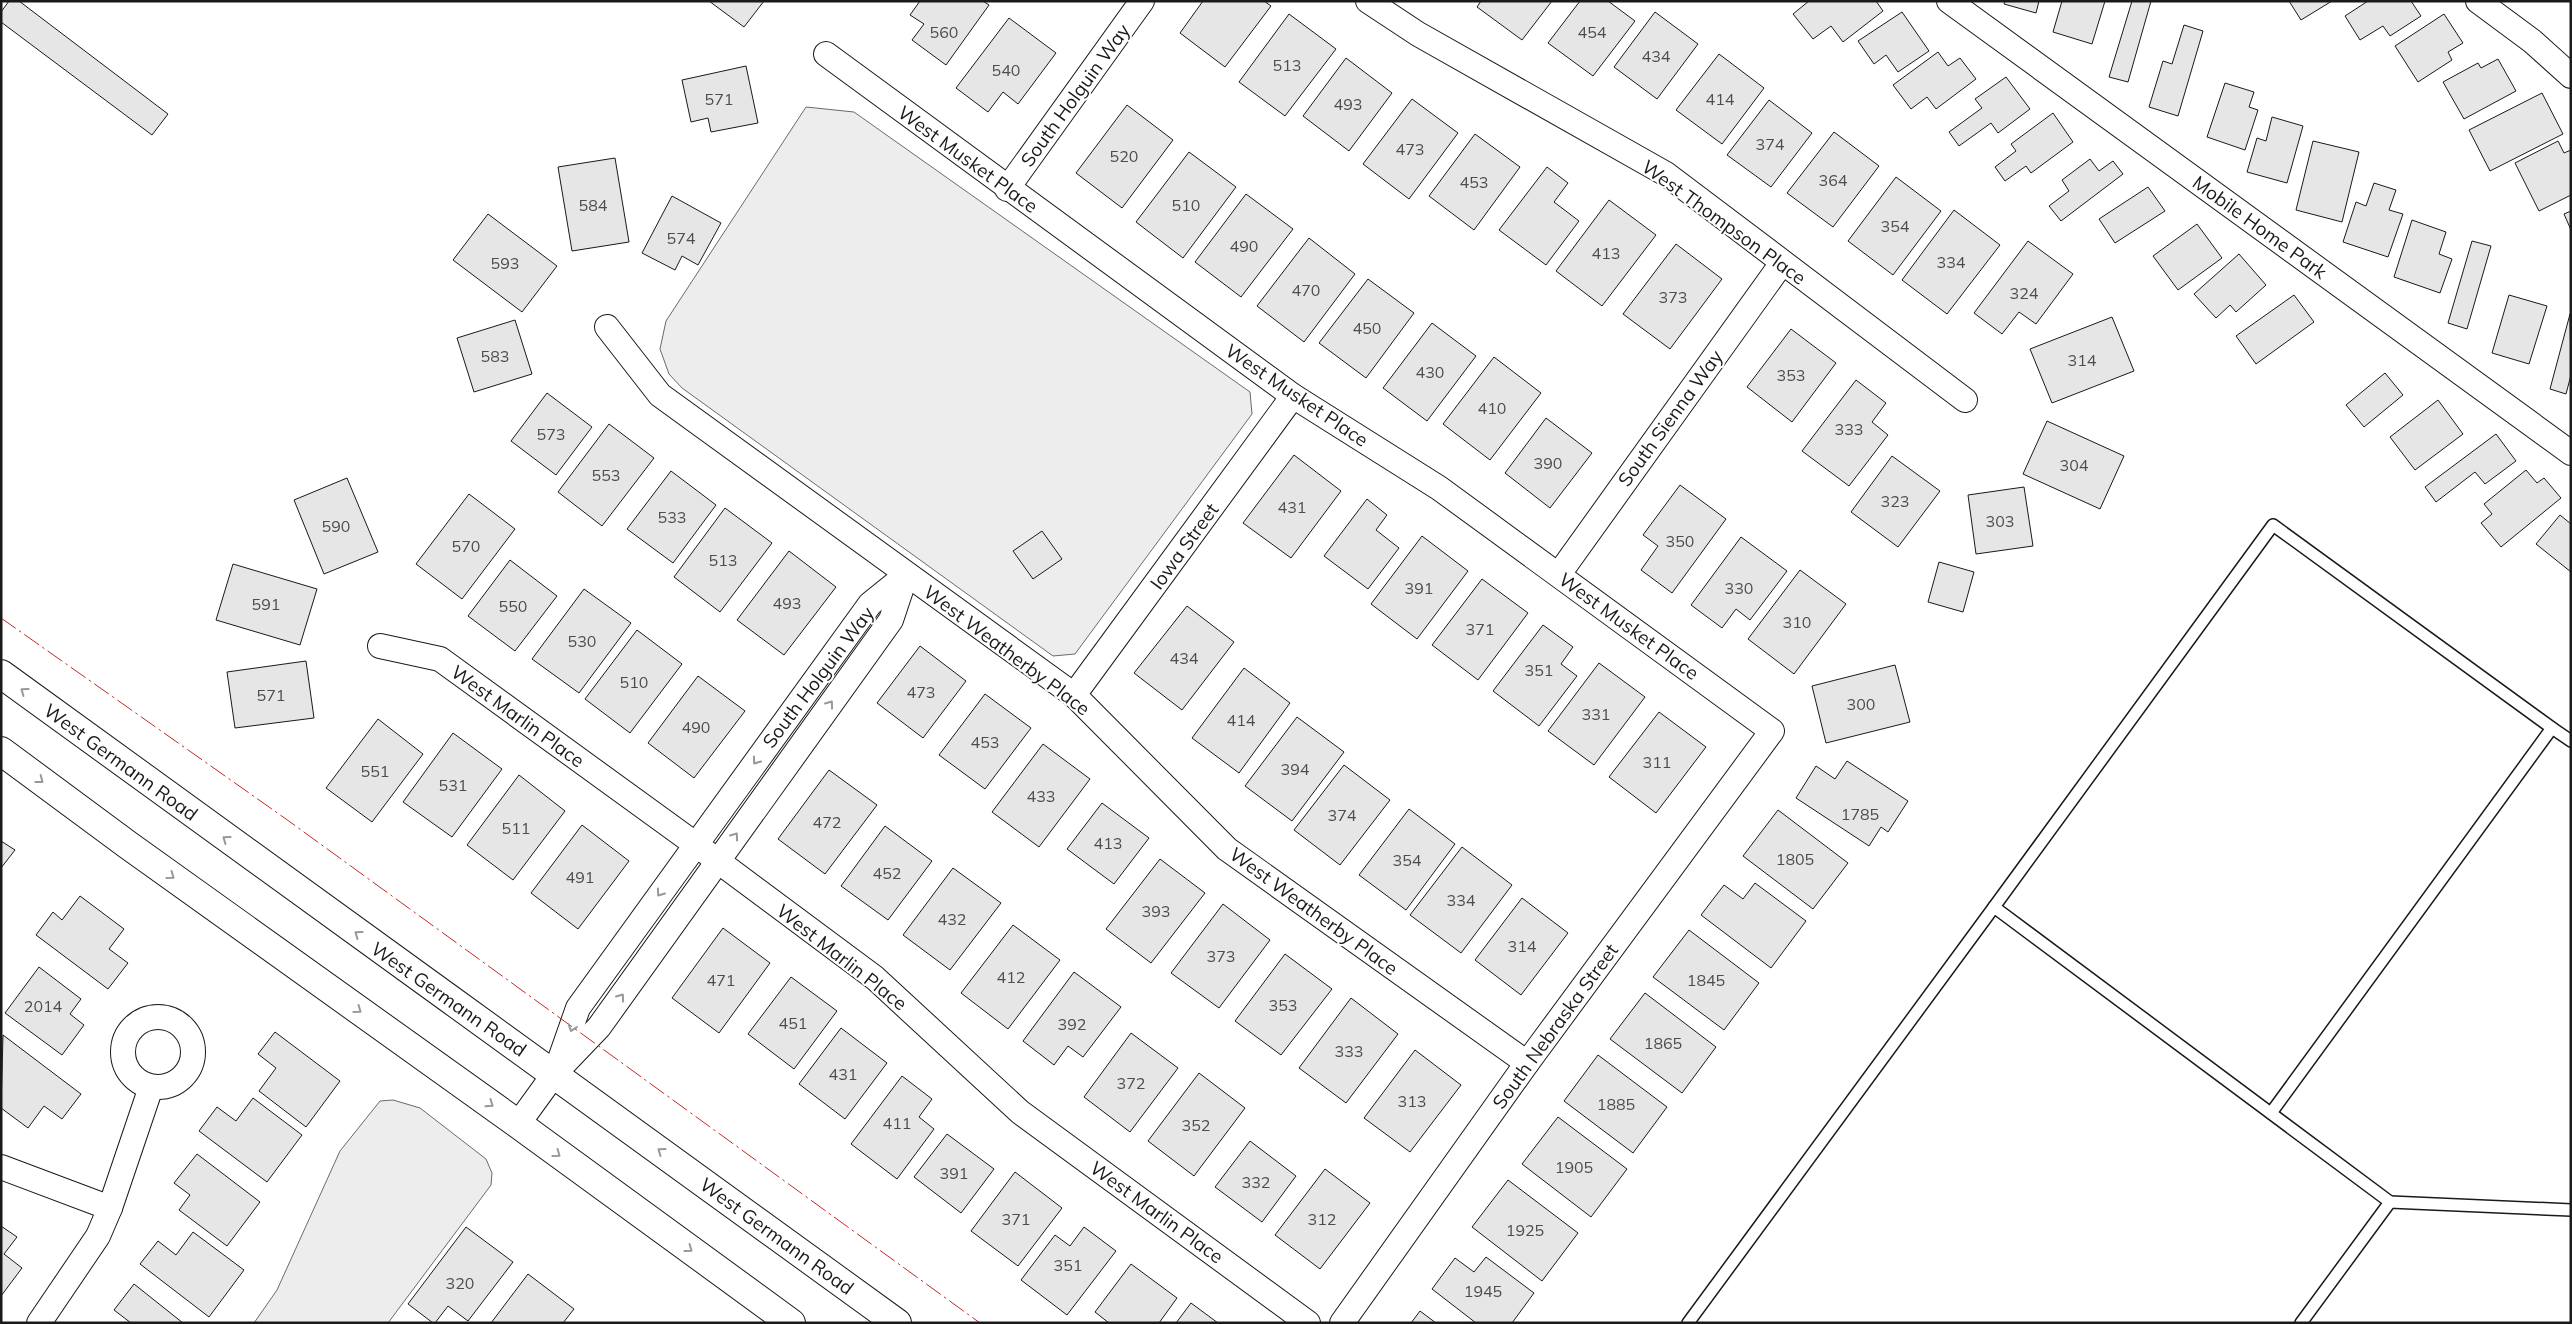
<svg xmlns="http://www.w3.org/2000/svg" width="2572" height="1324" viewBox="0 0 2572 1324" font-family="Mulish,sans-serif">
  <rect width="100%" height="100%" fill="#fff"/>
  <g fill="#ededed" stroke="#6a6a6a">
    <path d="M806,107L854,112L1250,392L1252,414L1075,654L1053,656L682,388L669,374L660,349L666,321Z"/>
    <path d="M393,1100L420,1108L486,1159L492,1173L491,1185L388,1323H254L277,1290L340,1151L380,1101Z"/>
  </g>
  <g fill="#e6e6e6" stroke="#1a1a1a">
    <path d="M9,1H19L168,114L152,135L1,22V12Z"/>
    <path d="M709,1H764L744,27Z"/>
    <path d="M920,1H983L989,5L946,65L912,40L924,24L910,15Z"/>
    <path d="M1203,1H1264L1271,6L1225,67L1180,33Z"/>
    <path d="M1481,1H1552L1522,40L1477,7Z"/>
    <path d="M1580,1H1608L1635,21L1593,76L1548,43Z"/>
    <path d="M1809,1H1876L1883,11L1843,42L1831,26L1813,39L1793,14Z"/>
    <path d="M2005,1H2039L2036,13L2004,4Z"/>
    <path d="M2062,1H2105L2092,44L2053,32Z"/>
    <path d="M2132,1H2151L2128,82L2109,77Z"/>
    <path d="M2289,1H2332L2301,20Z"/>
    <path d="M2368,1H2411L2421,16L2390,36L2383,26L2360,40L2345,16Z"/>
    <path d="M1655,12L1698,44L1657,99L1614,67Z"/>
    <path d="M1902,12L1929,51L1898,72L1886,55L1874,64L1858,41Z"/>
    <path d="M1289,14L1336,49L1285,116L1239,82Z"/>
    <path d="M2444,14L2463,43L2448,52L2452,60L2418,82L2395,46Z"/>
    <path d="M1009,18L1056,53L1018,104L1003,92L988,112L956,88Z"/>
    <path d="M2184,25L2203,31L2178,116L2149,107L2163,61L2172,64Z"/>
    <path d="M1938,52L1948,66L1960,58L1976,79L1936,109L1927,97L1911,109L1893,85Z"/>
    <path d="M1719,54L1764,88L1722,144L1676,110Z"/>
    <path d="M1346,58L1392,93L1349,151L1303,116Z"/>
    <path d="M2498,59L2516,91L2464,119L2443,82L2478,63L2481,68Z"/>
    <path d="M746,66L758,123L711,132L708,118L691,122L682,80Z"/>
    <path d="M2006,77L2030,109L1998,133L1991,123L1959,146L1949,132L1982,108L1975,99Z"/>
    <path d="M2225,83L2254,92L2249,107L2258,110L2245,150L2207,137Z"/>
    <path d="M2542,93L2563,134L2490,171L2469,130Z"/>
    <path d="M1412,99L1458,133L1409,199L1363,164Z"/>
    <path d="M1769,100L1812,133L1771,187L1727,155Z"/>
    <path d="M1127,105L1173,140L1122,208L1076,173Z"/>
    <path d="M2053,113L2073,142L2031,173L2026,166L2005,181L1995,167L2016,151L2011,144Z"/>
    <path d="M2272,117L2303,126L2287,183L2247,172L2257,138L2266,141Z"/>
    <path d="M1834,132L1879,166L1833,227L1787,193Z"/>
    <path d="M1475,134L1520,167L1474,230L1429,196Z"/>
    <path d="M2313,141L2359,152L2342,222L2296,210Z"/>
    <path d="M2558,141L2564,153L2571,150V195L2539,211L2515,163Z"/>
    <path d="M1189,152L1236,187L1183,258L1136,222Z"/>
    <path d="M615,158L629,242L572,251L558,167Z"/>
    <path d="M2090,159L2099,171L2113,161L2123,174L2061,221L2049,206L2069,191L2062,180Z"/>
    <path d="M1547,167L1568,183L1554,202L1579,221L1546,265L1499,230Z"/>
    <path d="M1896,177L1941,211L1893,275L1848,241Z"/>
    <path d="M2374,183L2396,190L2389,210L2403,214L2388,257L2343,242L2356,202L2366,206Z"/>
    <path d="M2148,187L2165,211L2115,243L2099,219Z"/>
    <path d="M1246,194L1293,229L1241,297L1195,262Z"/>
    <path d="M672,196L721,223L698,265L682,256L675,270L642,253Z"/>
    <path d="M1609,200L1656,235L1602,306L1556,271Z"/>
    <path d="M1954,210L2000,245L1947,314L1902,280Z"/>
    <path d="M2571,211V230L2564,214Z"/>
    <path d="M488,214L557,266L522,312L453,260Z"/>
    <path d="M2412,220L2446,232L2439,254L2452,259L2440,293L2394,277Z"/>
    <path d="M2197,224L2222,258L2178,290L2153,256Z"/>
    <path d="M1309,238L1355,274L1304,342L1257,306Z"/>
    <path d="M2028,241L2073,274L2036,324L2019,312L2002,334L1974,313Z"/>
    <path d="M2472,241L2491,246L2467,329L2448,323Z"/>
    <path d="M1676,244L1722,279L1670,349L1623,314Z"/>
    <path d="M2239,254L2266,285L2236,312L2230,305L2216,318L2194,294Z"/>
    <path d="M1368,279L1414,313L1366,378L1319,343Z"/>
    <path d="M2294,295L2314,322L2256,364L2236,336Z"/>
    <path d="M2509,295L2547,306L2529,364L2492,353Z"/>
    <path d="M2570,314L2571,375L2566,394L2550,389Z"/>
    <path d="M2112,317L2134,371L2052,403L2030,349Z"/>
    <path d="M515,320L532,374L474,392L457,338Z"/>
    <path d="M1432,323L1476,356L1427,421L1383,388Z"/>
    <path d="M1791,329L1836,363L1792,422L1747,387Z"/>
    <path d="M1494,357L1541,393L1490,460L1443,424Z"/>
    <path d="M2385,373L2403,395L2364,427L2346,405Z"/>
    <path d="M1856,380L1886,403L1872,422L1888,435L1849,486L1802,451Z"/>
    <path d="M547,393L592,427L556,475L511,441Z"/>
    <path d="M2438,400L2463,434L2415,470L2390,437Z"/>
    <path d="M1546,418L1592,453L1550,508L1505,473Z"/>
    <path d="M2047,421L2124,456L2100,509L2023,474Z"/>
    <path d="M609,424L654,458L602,526L558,492Z"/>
    <path d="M2496,434L2516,461L2485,484L2475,472L2436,502L2425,487Z"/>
    <path d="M1294,455L1341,491L1291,558L1243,523Z"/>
    <path d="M1892,456L1940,491L1898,547L1851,512Z"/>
    <path d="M2526,470L2537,483L2544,478L2561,498L2501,547L2481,523L2492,514L2484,504Z"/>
    <path d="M671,471L716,505L673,563L627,529Z"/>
    <path d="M347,478L378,552L324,574L294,500Z"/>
    <path d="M1680,485L1726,519L1672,593L1641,570L1658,546L1643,535Z"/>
    <path d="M2024,487L2033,546L1976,554L1968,495Z"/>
    <path d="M469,494L515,529L462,599L416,564Z"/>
    <path d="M1367,499L1387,515L1376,530L1399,548L1368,589L1324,556Z"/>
    <path d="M725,508L772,543L720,612L674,577Z"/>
    <path d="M2560,515L2571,524V572L2536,544Z"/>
    <path d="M1042,531L1062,559L1033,579L1013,551Z"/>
    <path d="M1422,536L1468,571L1417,639L1371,604Z"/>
    <path d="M1741,537L1787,571L1750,620L1736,609L1722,628L1691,605Z"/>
    <path d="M789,551L836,587L784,655L737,620Z"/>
    <path d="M510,560L557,596L515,651L468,616Z"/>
    <path d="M1939,562L1974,572L1963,612L1928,602Z"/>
    <path d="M233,564L317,589L300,645L216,620Z"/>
    <path d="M1800,570L1846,604L1794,674L1748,639Z"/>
    <path d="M1482,579L1528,613L1478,680L1432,645Z"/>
    <path d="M584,589L631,623L579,693L532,659Z"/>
    <path d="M1187,606L1234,642L1182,710L1134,673Z"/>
    <path d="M1543,625L1573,647L1561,664L1577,676L1539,726L1493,691Z"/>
    <path d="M637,630L682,664L630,733L585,699Z"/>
    <path d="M920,646L966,681L923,738L877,703Z"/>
    <path d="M306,661L314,718L235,728L227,672Z"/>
    <path d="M1599,663L1645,697L1594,765L1548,731Z"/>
    <path d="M1895,665L1910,722L1826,743L1812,686Z"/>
    <path d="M1244,668L1290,703L1239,773L1192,738Z"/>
    <path d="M698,676L745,711L694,778L648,743Z"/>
    <path d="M985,694L1031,728L985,789L939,755Z"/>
    <path d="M1659,712L1706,747L1656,813L1609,777Z"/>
    <path d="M1297,717L1344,752L1292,821L1245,786Z"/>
    <path d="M378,719L423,754L372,822L326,788Z"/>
    <path d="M453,733L502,769L452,837L403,802Z"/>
    <path d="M1043,744L1090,779L1039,847L992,812Z"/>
    <path d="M1847,761L1908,801L1888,832L1881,827L1869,846L1796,798L1816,766L1835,779Z"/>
    <path d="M1344,765L1390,800L1340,865L1294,830Z"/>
    <path d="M829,770L877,805L825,874L778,839Z"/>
    <path d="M519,775L565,811L513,880L467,845Z"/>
    <path d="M1102,803L1149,838L1114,884L1067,849Z"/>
    <path d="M1409,809L1455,844L1406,910L1359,875Z"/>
    <path d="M1778,810L1848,863L1813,909L1743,856Z"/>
    <path d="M582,825L629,861L578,929L531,893Z"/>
    <path d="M885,826L932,861L888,920L841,886Z"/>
    <path d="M1,841L15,850L1,868Z"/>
    <path d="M1462,847L1512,885L1461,953L1410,915Z"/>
    <path d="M1160,859L1205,893L1151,963L1106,929Z"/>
    <path d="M953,868L1001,903L950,970L903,935Z"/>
    <path d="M1755,883L1806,921L1771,968L1701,915L1724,885L1743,899Z"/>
    <path d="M80,896L124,929L109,949L128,963L108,989L36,935L53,912L62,920Z"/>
    <path d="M1522,898L1568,933L1521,995L1475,960Z"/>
    <path d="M1223,904L1270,940L1219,1008L1171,973Z"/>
    <path d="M1013,925L1060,960L1008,1029L961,993Z"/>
    <path d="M723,928L770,963L719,1033L672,998Z"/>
    <path d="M1689,930L1759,983L1724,1030L1653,977Z"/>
    <path d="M1285,954L1332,989L1281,1055L1235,1021Z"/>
    <path d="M39,967L81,999L70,1014L84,1025L62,1055L5,1013Z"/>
    <path d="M1074,972L1121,1007L1083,1057L1068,1046L1054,1065L1023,1041Z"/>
    <path d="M791,977L837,1011L794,1069L748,1034Z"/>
    <path d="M1645,993L1716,1047L1682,1093L1610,1039Z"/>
    <path d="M1351,998L1398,1034L1346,1103L1299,1068Z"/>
    <path d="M841,1028L887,1063L845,1119L799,1084Z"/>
    <path d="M275,1032L340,1081L306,1127L259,1091L276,1068L258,1054Z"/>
    <path d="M1131,1033L1178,1068L1130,1132L1084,1097Z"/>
    <path d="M3,1035L81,1094L62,1119L44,1106L28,1128L1,1108Z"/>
    <path d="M1415,1050L1461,1085L1410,1152L1364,1118Z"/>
    <path d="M1598,1055L1667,1107L1633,1153L1564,1101Z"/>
    <path d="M1199,1073L1245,1108L1194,1176L1148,1141Z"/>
    <path d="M902,1076L932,1099L919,1117L934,1129L897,1179L851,1144Z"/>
    <path d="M253,1098L302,1135L267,1182L199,1131L217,1107L236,1121Z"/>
    <path d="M1558,1117L1627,1169L1591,1217L1522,1164Z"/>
    <path d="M947,1134L994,1169L961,1213L914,1177Z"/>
    <path d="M1250,1141L1296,1176L1262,1222L1215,1187Z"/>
    <path d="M197,1154L260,1202L227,1246L179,1210L190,1195L174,1183Z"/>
    <path d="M1325,1169L1370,1203L1320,1269L1275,1235Z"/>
    <path d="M1015,1172L1062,1208L1018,1266L971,1231Z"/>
    <path d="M1508,1180L1578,1233L1542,1281L1472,1227Z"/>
    <path d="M1,1226L17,1237L4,1254L22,1268L1,1296Z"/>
    <path d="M466,1227L513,1262L468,1321L448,1306L435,1323H433L408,1304Z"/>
    <path d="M1084,1227L1116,1251L1067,1315L1021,1280L1055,1235L1070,1246Z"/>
    <path d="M193,1232L244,1270L209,1317L140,1264L158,1241L176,1255Z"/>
    <path d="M1486,1257L1534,1293L1512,1323H1476L1432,1289L1455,1258L1474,1272Z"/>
    <path d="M1131,1264L1177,1298L1159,1323H1109L1095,1312Z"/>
    <path d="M528,1274L574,1309L563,1323H491Z"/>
    <path d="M134,1284L183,1323H131L114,1310Z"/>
    <path d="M1191,1303L1218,1323H1176Z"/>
    <path d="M1420,1311L1436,1323H1411Z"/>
  </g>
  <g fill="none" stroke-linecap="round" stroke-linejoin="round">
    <defs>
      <g id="lane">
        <path d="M2552,728L2571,741"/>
        <path d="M1994,907L2273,525L2552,728L2271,1113"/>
        <path d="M2390,1202L2571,1210"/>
        <path d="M1688,1323L1994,907L2390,1202L2301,1323"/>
      </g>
      <g id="street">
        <path d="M1368,1L1418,34L1666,174L1965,400"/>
        <path d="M1949,1L2571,453"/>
        <path d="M2478,1L2532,41L2571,76"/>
        <path d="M826,54L1293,396L1439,488L1772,731L1527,1063L1342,1323"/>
        <path d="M1007,189L1142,1"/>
        <path d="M607,327L660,395L1074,695L1227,849L1527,1063"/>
        <path d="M1559,574L1782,263"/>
        <path d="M380,646L440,659L695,844L875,978L1020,1112L1308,1323"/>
        <path d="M1074,695L1293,396"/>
        <circle cx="158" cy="1052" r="35"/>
        <path d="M558,1065L578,1008L870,604L906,575"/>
        <path d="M518,1124L555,1073L599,1027L891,620L906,575"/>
        <path d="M1,1167L110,1208"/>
        <path d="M39,1323L98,1236L110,1208L151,1087"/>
      </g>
      <g id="secondary">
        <path d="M1,674C299,892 599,1105 897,1323"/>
        <path d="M1,751L128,845L518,1124L791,1323"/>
      </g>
    </defs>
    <use href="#lane" stroke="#1a1a1a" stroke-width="14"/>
    <use href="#street" stroke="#1a1a1a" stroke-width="26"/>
    <use href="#secondary" stroke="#1a1a1a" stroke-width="30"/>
    <use href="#lane" stroke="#fff" stroke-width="11"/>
    <use href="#street" stroke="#fff" stroke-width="24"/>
    <use href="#secondary" stroke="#fff" stroke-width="28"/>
    <path stroke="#c62828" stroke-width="1" stroke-dasharray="18 4 2.5 4" stroke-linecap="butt" d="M1,618L286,819L980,1323"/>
  </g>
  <defs><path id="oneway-chevron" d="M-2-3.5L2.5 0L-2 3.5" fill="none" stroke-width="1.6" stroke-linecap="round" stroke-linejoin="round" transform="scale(1.25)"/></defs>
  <g stroke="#989898">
    <use href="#oneway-chevron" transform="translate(24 691) rotate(-144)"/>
    <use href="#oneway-chevron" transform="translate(830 704) rotate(-54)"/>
    <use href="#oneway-chevron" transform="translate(756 761) rotate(126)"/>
    <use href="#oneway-chevron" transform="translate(40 780) rotate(37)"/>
    <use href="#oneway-chevron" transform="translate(735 836) rotate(-54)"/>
    <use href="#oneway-chevron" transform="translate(226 839) rotate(-144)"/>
    <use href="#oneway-chevron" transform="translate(171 876) rotate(36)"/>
    <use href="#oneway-chevron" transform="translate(660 893) rotate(126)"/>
    <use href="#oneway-chevron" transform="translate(358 934) rotate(-144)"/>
    <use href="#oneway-chevron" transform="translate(621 997) rotate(-54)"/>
    <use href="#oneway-chevron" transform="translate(358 1010) rotate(36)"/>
    <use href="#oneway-chevron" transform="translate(572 1028) rotate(109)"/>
    <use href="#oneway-chevron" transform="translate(490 1104) rotate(35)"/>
    <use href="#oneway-chevron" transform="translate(661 1151) rotate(-144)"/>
    <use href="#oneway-chevron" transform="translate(557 1154) rotate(36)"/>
    <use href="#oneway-chevron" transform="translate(689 1249) rotate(36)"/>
  </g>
  <g text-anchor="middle" stroke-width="4" stroke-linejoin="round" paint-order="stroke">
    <g font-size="16" fill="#4d4d4d">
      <text x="944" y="38">560</text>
      <text x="1592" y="38">454</text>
      <text x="1656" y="62">434</text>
      <text x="1287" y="71">513</text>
      <text x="1006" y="76">540</text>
      <text x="719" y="105">571</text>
      <text x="1720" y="105">414</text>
      <text x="1348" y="110">493</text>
      <text x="1770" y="150">374</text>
      <text x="1410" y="155">473</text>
      <text x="1124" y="162">520</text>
      <text x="1833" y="186">364</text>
      <text x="1474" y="188">453</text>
      <text x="593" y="211">584</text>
      <text x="1186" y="211">510</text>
      <text x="1895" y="232">354</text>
      <text x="681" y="244">574</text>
      <text x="1244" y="252">490</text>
      <text x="1606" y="259">413</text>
      <text x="1951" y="268">334</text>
      <text x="505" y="269">593</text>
      <text x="1306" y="296">470</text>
      <text x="2024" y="299">324</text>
      <text x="1673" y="303">373</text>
      <text x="1367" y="334">450</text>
      <text x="495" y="362">583</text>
      <text x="2082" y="366">314</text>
      <text x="1430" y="378">430</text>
      <text x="1791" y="381">353</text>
      <text x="1492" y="414">410</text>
      <text x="1849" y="435">333</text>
      <text x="551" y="440">573</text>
      <text x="1548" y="469">390</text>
      <text x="2074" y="471">304</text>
      <text x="606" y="481">553</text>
      <text x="1895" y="507">323</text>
      <text x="1292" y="513">431</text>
      <text x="672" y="523">533</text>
      <text x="2000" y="527">303</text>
      <text x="336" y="532">590</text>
      <text x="1680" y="547">350</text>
      <text x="466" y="552">570</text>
      <text x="723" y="566">513</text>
      <text x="1419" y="594">391</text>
      <text x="1739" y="594">330</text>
      <text x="787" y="609">493</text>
      <text x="266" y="610">591</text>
      <text x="513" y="612">550</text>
      <text x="1797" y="628">310</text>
      <text x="1480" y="635">371</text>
      <text x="582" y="647">530</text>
      <text x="1184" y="664">434</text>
      <text x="1539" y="676">351</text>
      <text x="634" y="688">510</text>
      <text x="921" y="698">473</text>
      <text x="271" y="701">571</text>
      <text x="1861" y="710">300</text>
      <text x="1596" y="720">331</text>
      <text x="1241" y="726">414</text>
      <text x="696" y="733">490</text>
      <text x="985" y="748">453</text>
      <text x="1657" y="768">311</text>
      <text x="1295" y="775">394</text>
      <text x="375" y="777">551</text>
      <text x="453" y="791">531</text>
      <text x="1041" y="802">433</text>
      <text x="1860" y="820">1785</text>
      <text x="1342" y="821">374</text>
      <text x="827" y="828">472</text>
      <text x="516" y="834">511</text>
      <text x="1108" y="849">413</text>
      <text x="1795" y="865">1805</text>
      <text x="1407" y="866">354</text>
      <text x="887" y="879">452</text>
      <text x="580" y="883">491</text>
      <text x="1461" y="906">334</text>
      <text x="1156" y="917">393</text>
      <text x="952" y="925">432</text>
      <text x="1522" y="952">314</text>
      <text x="1221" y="962">373</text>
      <text x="1011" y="983">412</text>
      <text x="721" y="986">471</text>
      <text x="1706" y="986">1845</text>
      <text x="1283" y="1011">353</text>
      <text x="43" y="1012">2014</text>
      <text x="793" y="1029">451</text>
      <text x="1072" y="1030">392</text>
      <text x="1663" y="1049">1865</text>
      <text x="1349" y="1057">333</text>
      <text x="843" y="1080">431</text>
      <text x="1131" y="1089">372</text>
      <text x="1412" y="1107">313</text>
      <text x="1616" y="1110">1885</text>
      <text x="897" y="1129">411</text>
      <text x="1196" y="1131">352</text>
      <text x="1574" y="1173">1905</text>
      <text x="954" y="1179">391</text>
      <text x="1256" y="1188">332</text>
      <text x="1016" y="1225">371</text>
      <text x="1322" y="1225">312</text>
      <text x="1525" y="1236">1925</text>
      <text x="1068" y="1271">351</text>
      <text x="460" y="1289">320</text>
      <text x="1483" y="1297">1945</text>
    </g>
    <g font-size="19" fill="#1a1a1a" stroke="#fff">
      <text transform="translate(1075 95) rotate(-54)" y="7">South Holguin Way</text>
      <text transform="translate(968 159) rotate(36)" y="7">West Musket Place</text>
      <text transform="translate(1724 222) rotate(36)" y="7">West Thompson Place</text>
      <text transform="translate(2260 227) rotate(36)" y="7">Mobile Home Park</text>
      <text transform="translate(1297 395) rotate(34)" y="7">West Musket Place</text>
      <text transform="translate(1670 418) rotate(-54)" y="7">South Sienna Way</text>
      <text transform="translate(1184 546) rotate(-54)" y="7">Iowa Street</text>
      <text transform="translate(1629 626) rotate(36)" y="7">West Musket Place</text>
      <text transform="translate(1007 650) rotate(37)" y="7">West Weatherby Place</text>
      <text transform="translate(818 677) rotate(-53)" y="7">South Holguin Way</text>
      <text transform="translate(518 716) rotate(36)" y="7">West Marlin Place</text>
      <text transform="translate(121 762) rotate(36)" y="7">West Germann Road</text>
      <text transform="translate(1314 911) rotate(36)" y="7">West Weatherby Place</text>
      <text transform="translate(842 957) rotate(38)" y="7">West Marlin Place</text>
      <text transform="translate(449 999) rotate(35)" y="7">West Germann Road</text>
      <text transform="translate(1555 1026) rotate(-54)" y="7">South Nebraska Street</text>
      <text transform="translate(1157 1212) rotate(36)" y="7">West Marlin Place</text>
      <text transform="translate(777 1236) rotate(36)" y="7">West Germann Road</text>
    </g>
  </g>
  <rect width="2572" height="1324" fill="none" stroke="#1a1a1a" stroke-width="5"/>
</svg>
